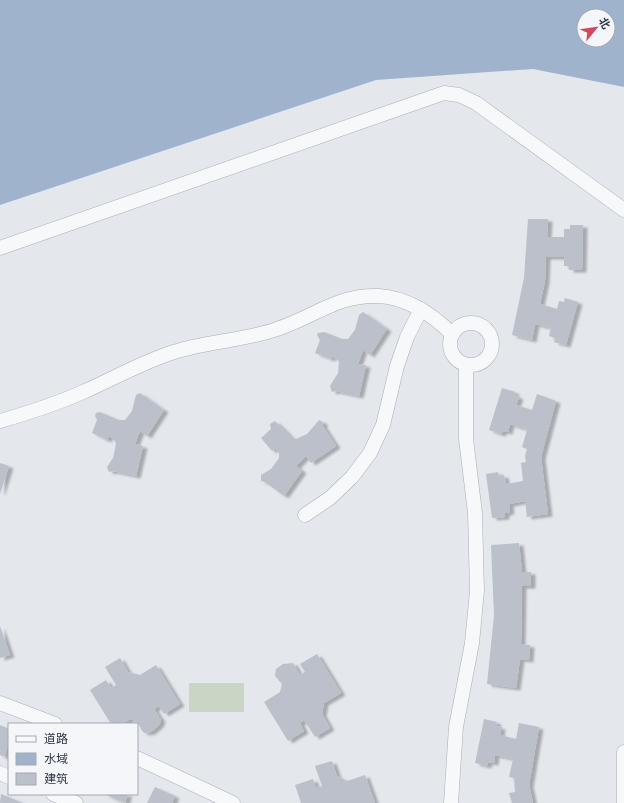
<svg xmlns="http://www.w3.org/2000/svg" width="624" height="803" viewBox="0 0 624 803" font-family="'Fira Sans Condensed','Noto Sans SC',sans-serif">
  <defs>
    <filter id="shadow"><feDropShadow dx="4.5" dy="2.5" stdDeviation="1" flood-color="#0004"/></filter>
  </defs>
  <rect width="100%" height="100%" fill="#e4e7ec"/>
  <rect fill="#c9d6c5" x="189" y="683" width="55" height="29"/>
  <path fill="#9fb4cc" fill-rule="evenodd" d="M0,0H624V87L533,69L376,80L0,205ZM584,16H608V40H584Z"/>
  <g fill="#bbc0ca" filter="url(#shadow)">
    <path d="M528,219H548L547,237H564V229H570V225H583L582,270H569V266H564V257H546L545,281L540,304L557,309L559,301L564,302L565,298L578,302L566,345L554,342L555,338L549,336L551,328L535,324L532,340L512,335L524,278Z"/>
    <path d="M363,312L387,329L370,355L363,350L358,364L366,365L359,396L336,391L332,392L330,386L338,373L339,361L332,356L331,359L315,353L320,340L317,335L318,333L324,332L342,339H348L355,330L359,315Z"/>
    <path d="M502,388L515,392L514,395L519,397L516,405L532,410L537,394L556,401L541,457L548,514L527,517L525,501L509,504L510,512L505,513V517L492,518L486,474L498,472L499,476L504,475L506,484L523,481L521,463L526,462L525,456L527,449L522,447L527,430L510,424L508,432L503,431L501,434L489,430Z"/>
    <path d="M140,393L164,410L147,436L140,431L135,444L143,446L136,476L113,471L109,472L107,467L113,458L116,444L114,439L109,436L107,440L92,433L97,420L95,416L96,413L100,412L119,420H125L132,411L136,395Z"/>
    <path d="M319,420L323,422V426L336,446L311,463L306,456L296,466L302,471L284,496L265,482L261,481V475L271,469L279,458V453L275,448L272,451L261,438L271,429L270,424L275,421L291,437L296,439L307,434Z"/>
    <path d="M0,463L9,466L0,494Z"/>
    <path d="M519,543L522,572H531V586H522L521,644L530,645L529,660L520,659L516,688L487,684L494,615L491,545Z"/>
    <path d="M0,626L10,655L0,658Z"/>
    <path d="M317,654L341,693L324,703L322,714L330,728L315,737L304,720L300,723L304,731L288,741L264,702L280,692L282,684L275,676L276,669L283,664L293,663L300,675L305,672L300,664Z"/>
    <path d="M120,658L128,672L140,675L156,665L180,704L164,714L159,706L154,709L161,720L159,725L151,732L145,733L142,731L137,721L130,719L122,724H111L90,690L106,680L111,688L116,685L105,667Z"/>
    <path d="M484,719L497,722L496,726L501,727L500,735L516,739L519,723L539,727L529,785L533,803H512L509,793L515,792L514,778L509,777L513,759L495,755L494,763L488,762L487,766L475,763Z"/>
    <path d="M0,725L9,729V742L4,757L0,755Z"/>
    <path d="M332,761L337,776L347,781L365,775L375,803H301L295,785L313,779L316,788L322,786L315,766Z"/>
    <path d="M155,787L175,796L172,803H147Z"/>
    <path d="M1,794L23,803H0Z"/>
    <path d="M104,794H128L125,803Z"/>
  </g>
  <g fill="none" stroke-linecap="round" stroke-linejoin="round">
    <defs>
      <g id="minor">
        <path d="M0,248L444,93L459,95L476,103L624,210"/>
        <circle cx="471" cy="344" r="21"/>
        <path d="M0,421C28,413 56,404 83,392C113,379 142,362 174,352C208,341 243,341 277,329C314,317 338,294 379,296C408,298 432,314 452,334"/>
        <path d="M305,515L330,498L352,477L370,453L383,425L397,366L407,337L421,309"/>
        <path d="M0,703L55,724"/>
        <path d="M137,758L233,803"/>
        <path d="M0,773L9,777"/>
        <path d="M53,794L76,803"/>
        <path d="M451,803L456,727L472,643L477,591L475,513L466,439V365"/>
        <path d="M624,803V752"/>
      </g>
    </defs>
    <use href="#minor" stroke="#a9aeb7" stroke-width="15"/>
    <use href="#minor" stroke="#f7f8fa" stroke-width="14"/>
  </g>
  <rect x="8" y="723" width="130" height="72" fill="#f4f6f9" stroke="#a4a8b1"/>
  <rect x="16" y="736" width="20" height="6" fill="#f7f8fa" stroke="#a4a8b1"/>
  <text x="44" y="743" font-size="12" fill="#2b3445">道路</text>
  <rect x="16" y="753" width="20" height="12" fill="#9fb4cc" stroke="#a4a8b1"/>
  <text x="44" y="763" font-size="12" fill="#2b3445">水域</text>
  <rect x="16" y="773" width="20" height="12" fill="#bbc0ca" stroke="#a4a8b1"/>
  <text x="44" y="783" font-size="12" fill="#2b3445">建筑</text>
  <g transform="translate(596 28) rotate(61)"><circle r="19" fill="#f4f6f9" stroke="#a4a8b1"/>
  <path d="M0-3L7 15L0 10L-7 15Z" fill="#d1495b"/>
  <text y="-6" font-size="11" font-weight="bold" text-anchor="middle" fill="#2b3445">北</text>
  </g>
</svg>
